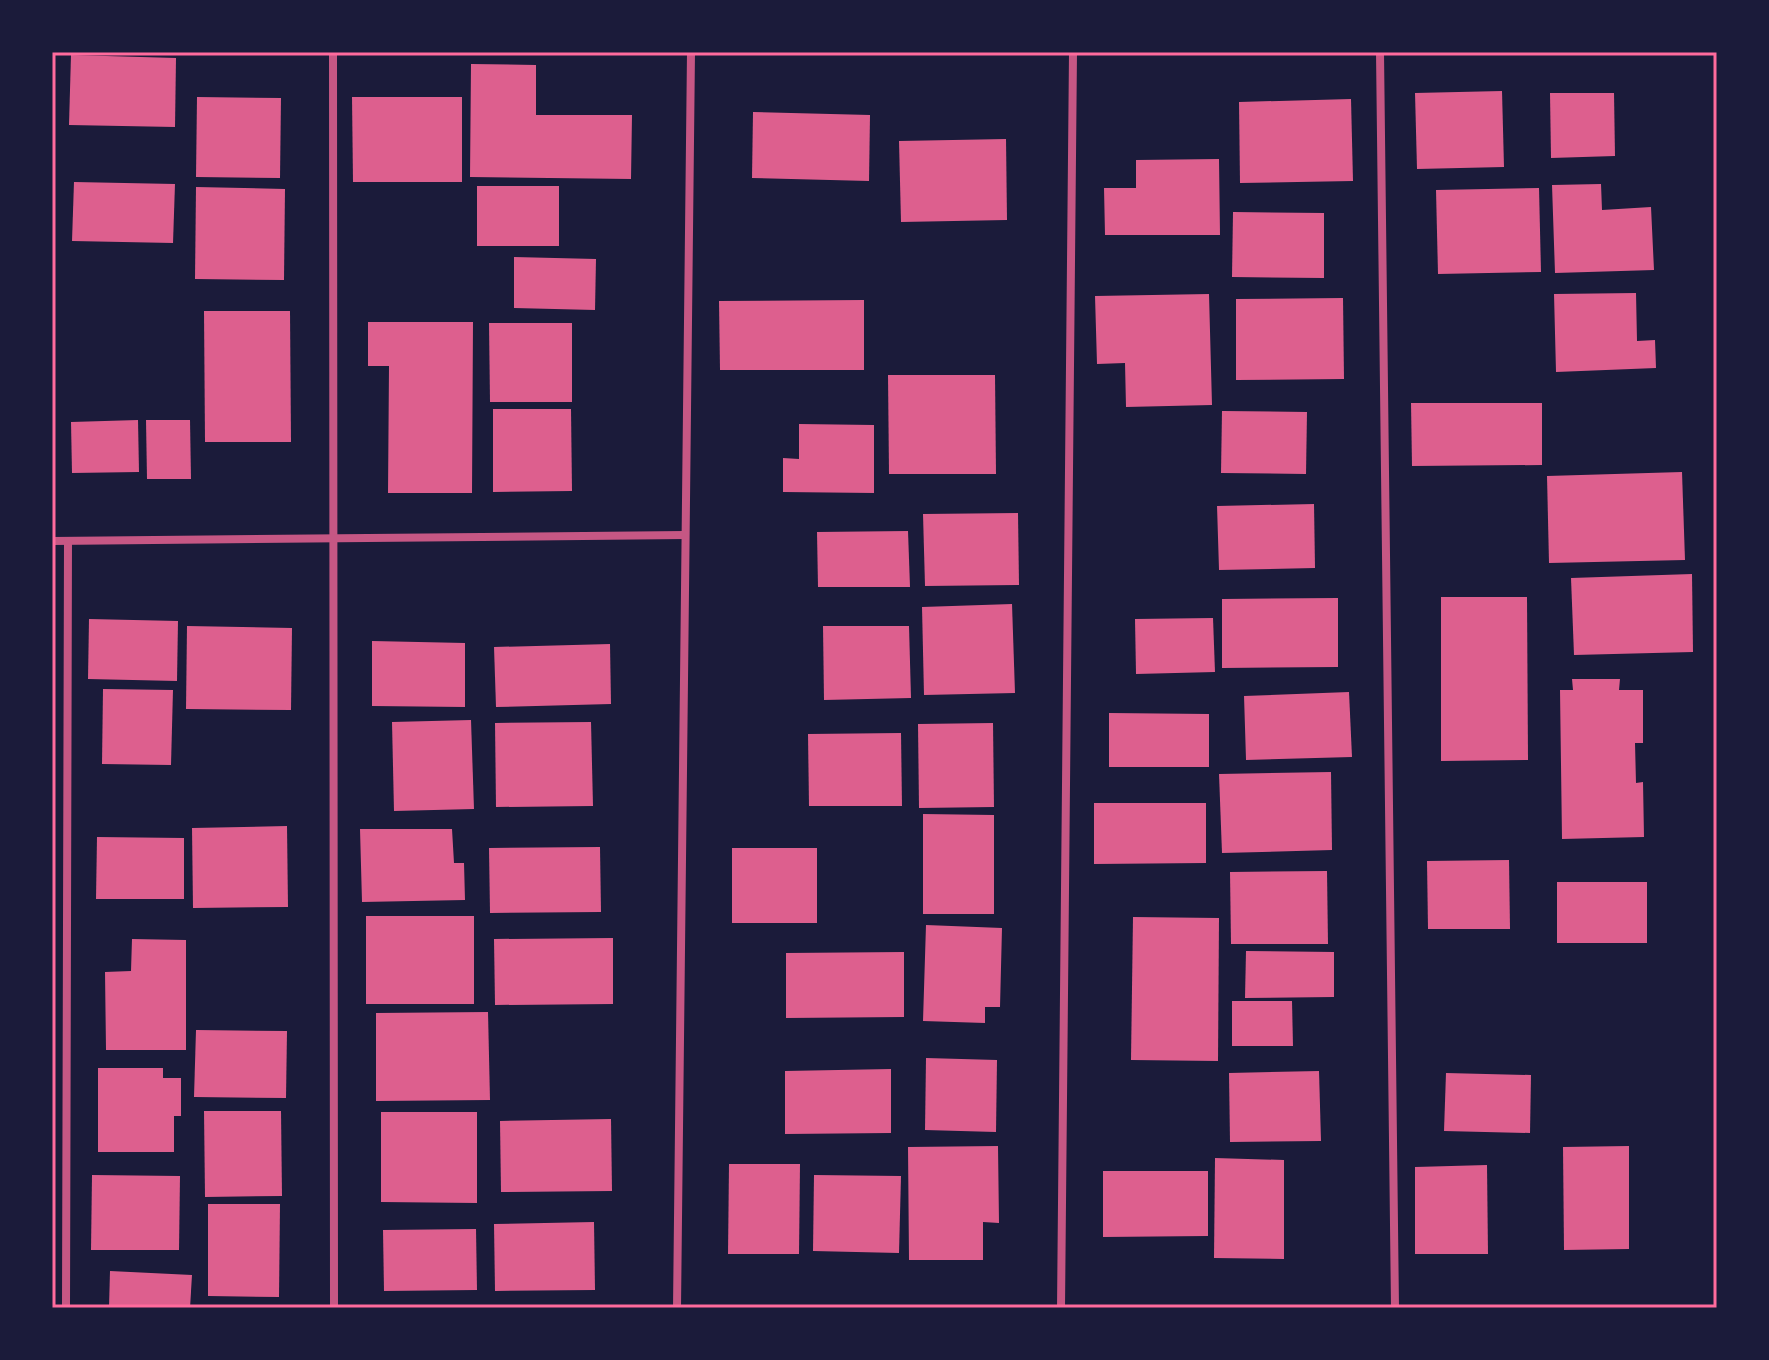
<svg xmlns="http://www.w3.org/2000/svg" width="1769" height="1360" viewBox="0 0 1769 1360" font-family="'Sofia Sans Condensed',sans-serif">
  <rect width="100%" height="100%" fill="#1b1b3a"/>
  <g fill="#dd5f8e">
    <path d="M71,55L176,58L175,127L69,125Z"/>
    <path d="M471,64L536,65V115H632L631,179L470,177Z"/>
    <path d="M1502,91L1504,167L1417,169L1415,93Z"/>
    <path d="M1550,93H1614L1615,156L1551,158Z"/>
    <path d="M197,97L281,98L280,178L196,177Z"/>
    <path d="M352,97H462V182H353Z"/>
    <path d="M1351,99L1353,181L1240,183L1239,102Z"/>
    <path d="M753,112L870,115L869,181L752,178Z"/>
    <path d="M1006,139L1007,220L901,222L899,141Z"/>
    <path d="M1219,159L1220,235H1105L1104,188H1136V160Z"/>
    <path d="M74,182L175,184L173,243L72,241Z"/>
    <path d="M1601,184L1602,210L1651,207L1654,270L1555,273L1552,185Z"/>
    <rect x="477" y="186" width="82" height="60"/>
    <path d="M196,187L285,189L284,280L195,279Z"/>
    <path d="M1539,188L1541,272L1438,274L1436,190Z"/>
    <path d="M1233,212L1324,213V278L1232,277Z"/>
    <path d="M514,257L596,259L595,310L514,308Z"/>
    <path d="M1636,293L1637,341L1655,340L1656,368L1556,372L1554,294Z"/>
    <path d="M1209,294L1212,405L1126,407L1125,363L1097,364L1095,296Z"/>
    <path d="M1343,298L1344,379L1236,380V299Z"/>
    <path d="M864,300V370H720L719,301Z"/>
    <path d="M204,311H290L291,442H205Z"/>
    <path d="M368,322H473L472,493H388L389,366H368Z"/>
    <path d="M489,323H572V402H490Z"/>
    <path d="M888,375H995L996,474H889Z"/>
    <path d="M1411,403H1542V465L1412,466Z"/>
    <path d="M493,409H571L572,491L493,492Z"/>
    <path d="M1222,411L1307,412L1306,474L1221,473Z"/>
    <path d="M138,420L139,472L72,473L71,422Z"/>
    <path d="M146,420H190L191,479H147Z"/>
    <path d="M799,424L874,425V493L783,492V458L799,459Z"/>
    <path d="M1682,472L1685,560L1549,563L1547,476Z"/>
    <path d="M1314,504L1315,568L1219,570L1217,506Z"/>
    <path d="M1018,513L1019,585L925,586L923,514Z"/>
    <path d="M908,531L910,587H818L817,532Z"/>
    <path d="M1692,574L1693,652L1574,655L1571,578Z"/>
    <path d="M1441,597H1527L1528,760L1441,761Z"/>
    <path d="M1338,598V667L1222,668V599Z"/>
    <path d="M1012,604L1015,693L924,695L922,607Z"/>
    <path d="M1213,618L1215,672L1136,674L1135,619Z"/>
    <path d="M89,619L178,621L177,681L88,679Z"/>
    <path d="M187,626L292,628L291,710L186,709Z"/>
    <path d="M823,626H909L911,698L824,700Z"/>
    <path d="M372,641L465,643V707L372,706Z"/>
    <path d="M610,644L611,704L496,707L494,647Z"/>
    <path d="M1572,679H1620L1619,690H1643V743H1635L1636,783L1643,782L1644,837L1562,839L1560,690H1573Z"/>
    <path d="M103,689L173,690L171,765L102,764Z"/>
    <path d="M1349,692L1352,757L1246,760L1244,696Z"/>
    <path d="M1109,713L1209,714V767H1109Z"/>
    <path d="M471,720L474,809L394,811L392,722Z"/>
    <path d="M591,722L593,806L496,807L495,723Z"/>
    <path d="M993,723L994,807L919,808L918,724Z"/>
    <path d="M901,733L902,806H809L808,734Z"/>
    <path d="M1331,772L1332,850L1222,853L1219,774Z"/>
    <path d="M1094,803H1206V863L1094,864Z"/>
    <path d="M923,814L994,815V914H923Z"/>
    <path d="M287,826L288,907L193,908L192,828Z"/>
    <path d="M360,829H452L454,863H464L465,900L362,902Z"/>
    <path d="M97,837L184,838V899H96Z"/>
    <path d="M600,847L601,912L490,913L489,848Z"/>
    <rect x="732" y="848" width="85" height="75"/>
    <path d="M1509,860L1510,929H1428L1427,861Z"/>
    <path d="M1327,871L1328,944H1231L1230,872Z"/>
    <rect x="1557" y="882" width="90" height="61"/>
    <rect x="366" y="916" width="108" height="88"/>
    <path d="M1133,917L1219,918L1218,1061L1131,1060Z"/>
    <path d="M926,925L1002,928L1000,1007H985V1023L923,1021Z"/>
    <path d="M613,938V1004L495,1005L494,939Z"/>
    <path d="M132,939L186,940V1050H106L105,972L131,971Z"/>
    <path d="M1246,951L1334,952V997L1245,998Z"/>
    <path d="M904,952V1017L786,1018V953Z"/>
    <path d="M1232,1001H1292L1293,1046H1232Z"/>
    <path d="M488,1012L490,1100L376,1101V1013Z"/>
    <path d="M196,1030L287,1031L286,1098L194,1097Z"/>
    <path d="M926,1058L997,1060L996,1132L925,1130Z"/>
    <path d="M98,1068H163V1078H181V1116H174V1152H98Z"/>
    <path d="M891,1069V1133L785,1134V1071Z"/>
    <path d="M1319,1071L1321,1141L1230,1142L1229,1073Z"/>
    <path d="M1446,1073L1531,1075L1530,1133L1444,1131Z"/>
    <path d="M204,1111H281L282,1196L205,1197Z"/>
    <path d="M381,1112H477V1203L381,1202Z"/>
    <path d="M611,1119L612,1191L501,1192L500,1121Z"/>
    <path d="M998,1146L999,1223L983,1222V1260H909L908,1147Z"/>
    <path d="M1629,1146V1249L1564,1250L1563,1147Z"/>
    <path d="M1215,1158L1284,1160V1259L1214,1258Z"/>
    <path d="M729,1164H800L799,1254H728Z"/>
    <path d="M1487,1165L1488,1254H1415V1167Z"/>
    <path d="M1103,1171H1208V1236L1103,1237Z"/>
    <path d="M92,1175L180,1176L179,1250H91Z"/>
    <path d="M814,1175L901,1176L899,1253L813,1251Z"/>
    <path d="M208,1204H280L279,1297L208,1296Z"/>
    <path d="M594,1222L595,1290L495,1291L494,1224Z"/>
    <path d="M476,1229L477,1290L384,1291L383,1230Z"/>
    <path d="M110,1271L192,1275L190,1308H109Z"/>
  </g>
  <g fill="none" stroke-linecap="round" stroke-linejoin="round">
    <g stroke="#c65784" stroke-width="8">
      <path d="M333,52L334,1308"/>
      <path d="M1380,52L1395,1308"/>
      <path d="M52,541L685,535"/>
      <path d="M66,1308L68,541"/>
      <path d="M677,1308L691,52"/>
      <path d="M1061,1308L1073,52"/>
    </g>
  </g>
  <rect width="1769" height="1360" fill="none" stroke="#1b1b3a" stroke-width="108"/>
  <rect x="54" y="54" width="1661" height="1252" fill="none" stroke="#ff6b9d" stroke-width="3"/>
</svg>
